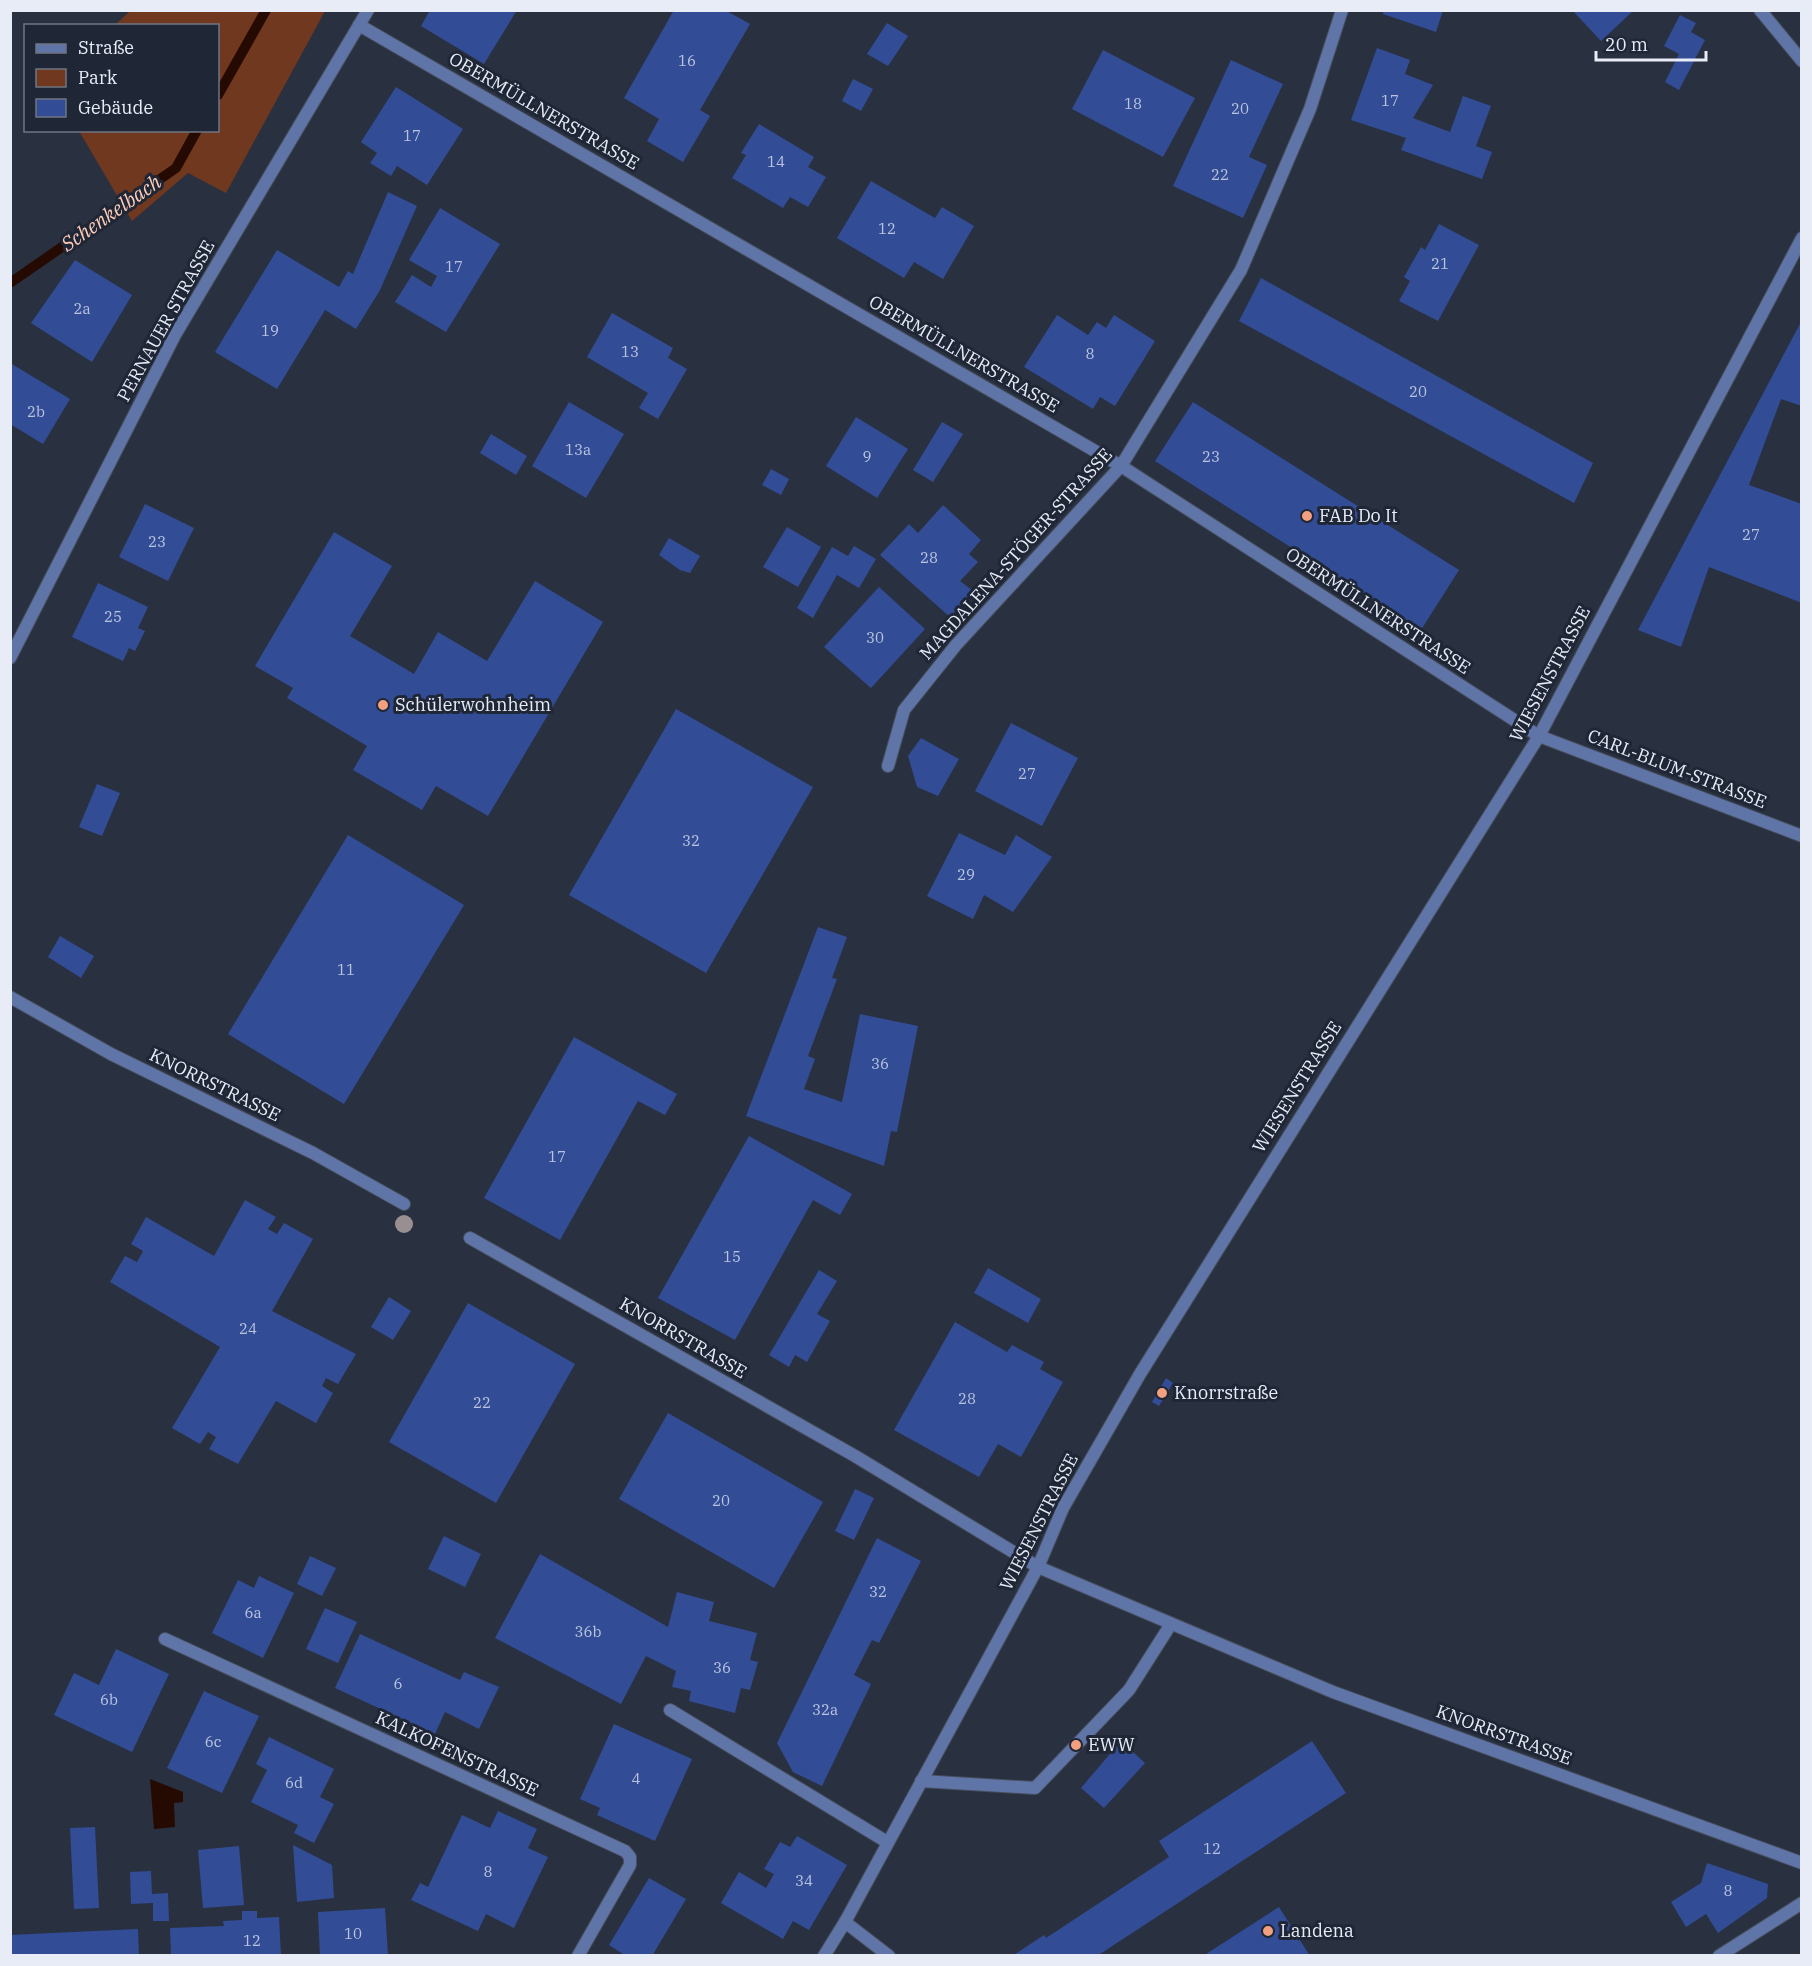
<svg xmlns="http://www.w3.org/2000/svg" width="1812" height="1966" viewBox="0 0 1812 1966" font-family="'IBM Plex Serif',serif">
  <rect width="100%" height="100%" fill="#293040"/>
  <path fill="#70381f" d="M130,11H325L226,193L188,173L132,221L79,131L218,130V26L115,25Z"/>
  <path fill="#250a02" d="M150,1779L183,1792V1802L174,1803L175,1827L154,1829Z"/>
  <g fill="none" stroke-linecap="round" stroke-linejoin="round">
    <g stroke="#250a02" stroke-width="10">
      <path d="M218,95L266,10"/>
      <path d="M10,283L176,168L197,130"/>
    </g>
  </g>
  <g fill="#324d96">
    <path d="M430,10H517L484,64L421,26Z"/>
    <path d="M674,10H725L750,24L700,110L710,116L683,162L647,141L659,119L624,98Z"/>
    <path d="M1384,10H1443L1436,32L1383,14Z"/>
    <path d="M1572,10H1634L1601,41Z"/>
    <path d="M1680,15L1696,23L1691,32L1705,40L1679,90L1665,82L1679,54L1664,46Z"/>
    <path d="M887,23L908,36L888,66L867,54Z"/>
    <path d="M1377,48L1410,60L1405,74L1433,85L1413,118L1450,132L1463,96L1491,106L1476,146L1492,152L1482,179L1401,150L1406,138L1351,120Z"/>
    <path d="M1103,50L1195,98L1163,157L1072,109Z"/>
    <path d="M1231,60L1283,84L1249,157L1267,165L1243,218L1173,186Z"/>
    <path d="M853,79L873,89L861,111L842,101Z"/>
    <path d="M396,87L463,129L427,185L397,166L391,176L370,163L377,153L361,142Z"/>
    <path d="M759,124L814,157L808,167L826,177L808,207L790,197L783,208L732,178L746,155L741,153Z"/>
    <path d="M871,181L935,218L942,207L974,226L943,279L914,262L904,278L837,238Z"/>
    <path d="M388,192L417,206L380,290L356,329L325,310L277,389L215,352L277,250L339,287L348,271L353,274Z"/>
    <path d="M440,208L500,244L446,332L395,302L412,275L431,287L437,276L409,260Z"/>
    <path d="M1439,224L1479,245L1438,321L1399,301L1410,281L1404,277L1421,247L1425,250Z"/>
    <path d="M75,260L132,295L92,362L31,323Z"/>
    <path d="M1261,278L1593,463L1574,503L1239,321Z"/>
    <path d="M612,313L673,348L668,358L687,369L658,419L639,408L648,393L587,357Z"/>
    <path d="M1057,315L1088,335L1097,322L1106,328L1114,315L1155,341L1115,406L1100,397L1093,409L1024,367Z"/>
    <path d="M1802,320V406L1781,399L1749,485L1802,504V603L1709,567L1681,647L1638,630Z"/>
    <path d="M10,363L70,399L43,444L10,424Z"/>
    <path d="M569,402L624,434L586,498L532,466Z"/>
    <path d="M1193,402L1459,570L1421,630L1155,461Z"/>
    <path d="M856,417L908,449L877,498L826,466Z"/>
    <path d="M942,422L963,434L933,482L913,470Z"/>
    <path d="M491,434L527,456L516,475L480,453Z"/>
    <path d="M771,469L789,479L781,495L762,485Z"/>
    <path d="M145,504L194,528L168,581L119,557Z"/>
    <path d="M943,505L981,540L969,554L978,562L960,581L973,591L950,617L880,555L909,524L918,533Z"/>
    <path d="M787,527L821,547L798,587L763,567Z"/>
    <path d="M334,532L392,566L350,636L414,674L438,632L487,661L535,581L603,622L488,816L436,786L422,810L353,770L367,746L287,698L293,688L255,666Z"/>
    <path d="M669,538L700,556L690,573L680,570L659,555Z"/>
    <path d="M854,546L876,559L859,588L837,575L813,618L797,608L832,547L848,556Z"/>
    <path d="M98,583L148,607L138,628L145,631L135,651L129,648L123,661L72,637Z"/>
    <path d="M879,587L925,629L871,688L824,647Z"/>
    <path d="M676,709L813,787L706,973L569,895Z"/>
    <path d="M1011,723L1078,758L1042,826L975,791Z"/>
    <path d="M921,738L959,759L938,796L917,787L908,756Z"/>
    <path d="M97,784L120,793L102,836L79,827Z"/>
    <path d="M959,833L1005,855L1016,835L1052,857L1013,912L984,895L973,919L927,896Z"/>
    <path d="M348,835L464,905L344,1104L228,1034Z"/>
    <path d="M818,927L847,937L832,978L837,979L808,1056L815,1059L804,1089L842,1102L860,1014L918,1026L897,1132L891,1131L884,1166L746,1116Z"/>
    <path d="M60,936L94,956L81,978L48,957Z"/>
    <path d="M574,1037L677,1094L665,1115L638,1101L560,1240L484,1198Z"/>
    <path d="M749,1136L852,1194L840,1215L813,1200L735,1340L658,1298Z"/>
    <path d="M245,1200L276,1217L268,1229L277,1234L284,1223L313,1239L272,1311L356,1354L338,1384L326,1378L322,1386L333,1393L316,1423L276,1401L238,1464L209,1449L216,1437L208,1432L200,1444L172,1428L220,1347L110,1282L125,1256L137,1262L143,1251L131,1244L146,1217L214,1256Z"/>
    <path d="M988,1268L1041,1299L1028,1323L974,1293Z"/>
    <path d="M819,1270L837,1281L817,1314L830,1321L807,1362L795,1355L789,1367L769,1355Z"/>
    <path d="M389,1297L411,1311L393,1340L371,1327Z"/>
    <path d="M468,1303L575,1364L496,1503L389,1442Z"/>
    <path d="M955,1322L1007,1352L1012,1345L1044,1362L1040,1369L1063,1382L1021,1457L998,1444L979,1477L894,1430Z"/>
    <path d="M1166,1378L1173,1383L1159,1406L1152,1402Z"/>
    <path d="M668,1413L823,1502L774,1588L619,1499Z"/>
    <path d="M855,1489L874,1498L854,1540L835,1531Z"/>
    <path d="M444,1536L481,1554L465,1587L428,1569Z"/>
    <path d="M877,1538L921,1561L879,1643L872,1640L854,1675L871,1684L822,1786L793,1772L777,1743Z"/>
    <path d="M540,1554L668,1627L677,1592L714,1602L709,1621L757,1633L750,1660L758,1662L750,1690L741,1688L735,1713L689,1701L691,1691L672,1687L676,1671L646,1656L621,1704L495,1638Z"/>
    <path d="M310,1556L336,1568L322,1596L297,1584Z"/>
    <path d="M259,1576L294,1593L263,1658L212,1633L238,1580L254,1588Z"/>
    <path d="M325,1608L357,1622L338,1663L306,1649Z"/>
    <path d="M360,1634L460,1680L464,1672L499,1687L479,1729L445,1712L435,1734L335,1688Z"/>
    <path d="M116,1649L169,1674L132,1752L54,1715L74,1673L99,1685Z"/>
    <path d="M204,1691L259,1716L222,1793L167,1768Z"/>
    <path d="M614,1724L692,1759L655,1841L597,1815L600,1808L580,1799Z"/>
    <path d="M269,1737L334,1769L320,1797L334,1804L314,1843L294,1833L298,1825L251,1802L267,1770L256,1764Z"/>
    <path d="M1121,1741L1145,1763L1104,1808L1081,1788Z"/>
    <path d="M1312,1741L1346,1793L1097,1956H1012L1044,1935L1046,1938L1169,1857L1159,1841Z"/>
    <path d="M498,1811L537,1829L528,1848L548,1857L514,1928L486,1914L478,1931L411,1900L420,1883L428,1887L462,1815L490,1828Z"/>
    <path d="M95,1827L99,1908L74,1909L70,1828Z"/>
    <path d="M797,1836L847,1865L809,1930L793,1921L783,1939L721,1903L739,1872L766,1888L774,1874L764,1869L780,1842L790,1847Z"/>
    <path d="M293,1845L332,1865L334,1898L297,1902Z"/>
    <path d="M239,1846L244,1905L203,1908L198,1850Z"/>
    <path d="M1707,1863L1768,1884L1767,1898L1718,1933L1706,1914L1686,1927L1671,1902L1701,1883Z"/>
    <path d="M151,1871L152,1894L168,1893L169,1921H153V1903L131,1904L130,1872Z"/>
    <path d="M649,1878L686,1899L652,1956H626L609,1945Z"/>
    <path d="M1279,1907L1310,1956H1203Z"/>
    <path d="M385,1908L388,1956H320L318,1912Z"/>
    <path d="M242,1911H257V1918L279,1917L281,1956H171L170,1928L224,1926L223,1921L242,1920Z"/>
    <path d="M138,1929L139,1956H10V1935Z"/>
  </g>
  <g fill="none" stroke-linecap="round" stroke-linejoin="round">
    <defs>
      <g id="service">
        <path d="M670,1710L887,1842"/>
        <path d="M921,1781L1035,1788L1129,1690L1171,1624"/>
        <path d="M845,1922L889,1956"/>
        <path d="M1719,1956L1802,1903"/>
      </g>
      <g id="minor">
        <path d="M359,25L1121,466L1539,736L1802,836"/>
        <path d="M10,658L175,335L368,10"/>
        <path d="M888,766L904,710L956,645L1121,466L1241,270L1310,109L1342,10"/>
        <path d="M10,997L111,1054L313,1153L404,1204"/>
        <path d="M470,1238L855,1456L1038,1567L1333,1692L1802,1863"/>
        <path d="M165,1639L625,1851L630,1857V1865L578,1956"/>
      </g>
      <g id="tertiary">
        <path d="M1760,10L1802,61"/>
        <path d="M824,1956L845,1922L1038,1567L1063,1508L1140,1374L1539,736L1802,238"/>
      </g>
    </defs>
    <use href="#service" stroke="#474e5d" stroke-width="14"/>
    <use href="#minor" stroke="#474e5d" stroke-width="14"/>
    <use href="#tertiary" stroke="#474e5d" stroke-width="14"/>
    <use href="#service" stroke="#5f75a8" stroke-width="12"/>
    <use href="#minor" stroke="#5f75a8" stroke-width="12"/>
    <use href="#tertiary" stroke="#5f75a8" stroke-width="12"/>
  </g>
  <circle fill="#998f90" cx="404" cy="1224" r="9"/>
  <g fill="#f2a07f" stroke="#1f2636" stroke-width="2">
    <circle cx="1307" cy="516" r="6"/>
    <circle cx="383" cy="705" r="6"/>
    <circle cx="1162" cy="1393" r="6"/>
    <circle cx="1076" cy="1745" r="6"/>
    <circle cx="1268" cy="1931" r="6"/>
  </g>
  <g text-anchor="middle" stroke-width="6" stroke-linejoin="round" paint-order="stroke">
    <g font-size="15" fill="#bac4df">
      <text x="687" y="66">16</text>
      <text x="1390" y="106">17</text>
      <text x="1133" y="109">18</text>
      <text x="1240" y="114">20</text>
      <text x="412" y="141">17</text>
      <text x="776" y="167">14</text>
      <text x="1220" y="180">22</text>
      <text x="887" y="234">12</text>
      <text x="1440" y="269">21</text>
      <text x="454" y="272">17</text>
      <text x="82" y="314">2a</text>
      <text x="270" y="336">19</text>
      <text x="630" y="357">13</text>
      <text x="1090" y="359">8</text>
      <text x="1418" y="397">20</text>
      <text x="36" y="417">2b</text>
      <text x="578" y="455">13a</text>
      <text x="867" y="462">9</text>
      <text x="1211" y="462">23</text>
      <text x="1751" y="540">27</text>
      <text x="157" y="547">23</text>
      <text x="929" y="563">28</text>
      <text x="113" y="622">25</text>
      <text x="875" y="643">30</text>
      <text x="1027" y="779">27</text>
      <text x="691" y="846">32</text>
      <text x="966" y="880">29</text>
      <text x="346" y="975">11</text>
      <text x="880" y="1069">36</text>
      <text x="557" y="1162">17</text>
      <text x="732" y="1262">15</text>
      <text x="248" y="1334">24</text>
      <text x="967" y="1404">28</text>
      <text x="482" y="1408">22</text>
      <text x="721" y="1506">20</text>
      <text x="878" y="1597">32</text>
      <text x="253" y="1618">6a</text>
      <text x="588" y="1637">36b</text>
      <text x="722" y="1673">36</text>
      <text x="398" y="1689">6</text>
      <text x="109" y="1705">6b</text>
      <text x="825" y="1715">32a</text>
      <text x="213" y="1747">6c</text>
      <text x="636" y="1784">4</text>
      <text x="294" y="1788">6d</text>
      <text x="1212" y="1854">12</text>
      <text x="488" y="1877">8</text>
      <text x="804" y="1886">34</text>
      <text x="1728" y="1896">8</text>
      <text x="353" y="1939">10</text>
      <text x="252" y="1946">12</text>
    </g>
    <g font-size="18" fill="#e7ecf7" stroke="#1f2636">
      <text transform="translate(544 111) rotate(30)" y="6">OBERMÜLLNERSTRASSE</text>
      <text transform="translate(166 321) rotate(-61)" y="6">PERNAUER STRASSE</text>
      <text transform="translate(964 354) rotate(30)" y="6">OBERMÜLLNERSTRASSE</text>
      <text transform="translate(1016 554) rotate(-48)" y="6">MAGDALENA-STÖGER-STRASSE</text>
      <text transform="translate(1378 611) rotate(33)" y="6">OBERMÜLLNERSTRASSE</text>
      <text transform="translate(1550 674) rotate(-62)" y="6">WIESENSTRASSE</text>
      <text transform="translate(1677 769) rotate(21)" y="6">CARL-BLUM-STRASSE</text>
      <text transform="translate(215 1085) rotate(26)" y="6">KNORRSTRASSE</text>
      <text transform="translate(1297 1087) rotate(-58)" y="6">WIESENSTRASSE</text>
      <text transform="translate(683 1338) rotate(30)" y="6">KNORRSTRASSE</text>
      <text transform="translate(1039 1522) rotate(-63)" y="6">WIESENSTRASSE</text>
      <text transform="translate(1504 1735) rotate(20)" y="6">KNORRSTRASSE</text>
      <text transform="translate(457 1754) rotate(25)" y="6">KALKOFENSTRASSE</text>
    </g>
    <g font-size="18" fill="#e7ecf7" stroke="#1f2636" text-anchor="start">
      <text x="1319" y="522">FAB Do It</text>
      <text x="395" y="711">Schülerwohnheim</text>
      <text x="1174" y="1399">Knorrstraße</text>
      <text x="1088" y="1751">EWW</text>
      <text x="1280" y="1937">Landena</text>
    </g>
    <g font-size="20" font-style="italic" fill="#fdccb8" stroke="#1f2636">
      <text transform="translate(111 213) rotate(-35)" y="7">Schenkelbach</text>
    </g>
  </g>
  <rect width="1812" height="1966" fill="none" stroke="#e7ecf7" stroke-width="24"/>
  <rect x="24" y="24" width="195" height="108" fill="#1f2636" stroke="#6f7583" stroke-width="1.5"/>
  <rect x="36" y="44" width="30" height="9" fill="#5f75a8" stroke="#6f7583" stroke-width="1.5"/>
  <text x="78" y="54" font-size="18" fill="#e7ecf7">Straße</text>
  <rect x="36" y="69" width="30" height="18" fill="#70381f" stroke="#6f7583" stroke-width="1.5"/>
  <text x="78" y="84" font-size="18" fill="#e7ecf7">Park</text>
  <rect x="36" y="99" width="30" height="18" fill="#324d96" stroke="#6f7583" stroke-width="1.5"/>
  <text x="78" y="114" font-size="18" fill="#e7ecf7">Gebäude</text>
  <path d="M1596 51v9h110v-9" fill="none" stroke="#e7ecf7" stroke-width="3"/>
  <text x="1605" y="51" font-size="18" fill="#e7ecf7" stroke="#1f2636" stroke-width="4.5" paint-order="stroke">20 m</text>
</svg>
